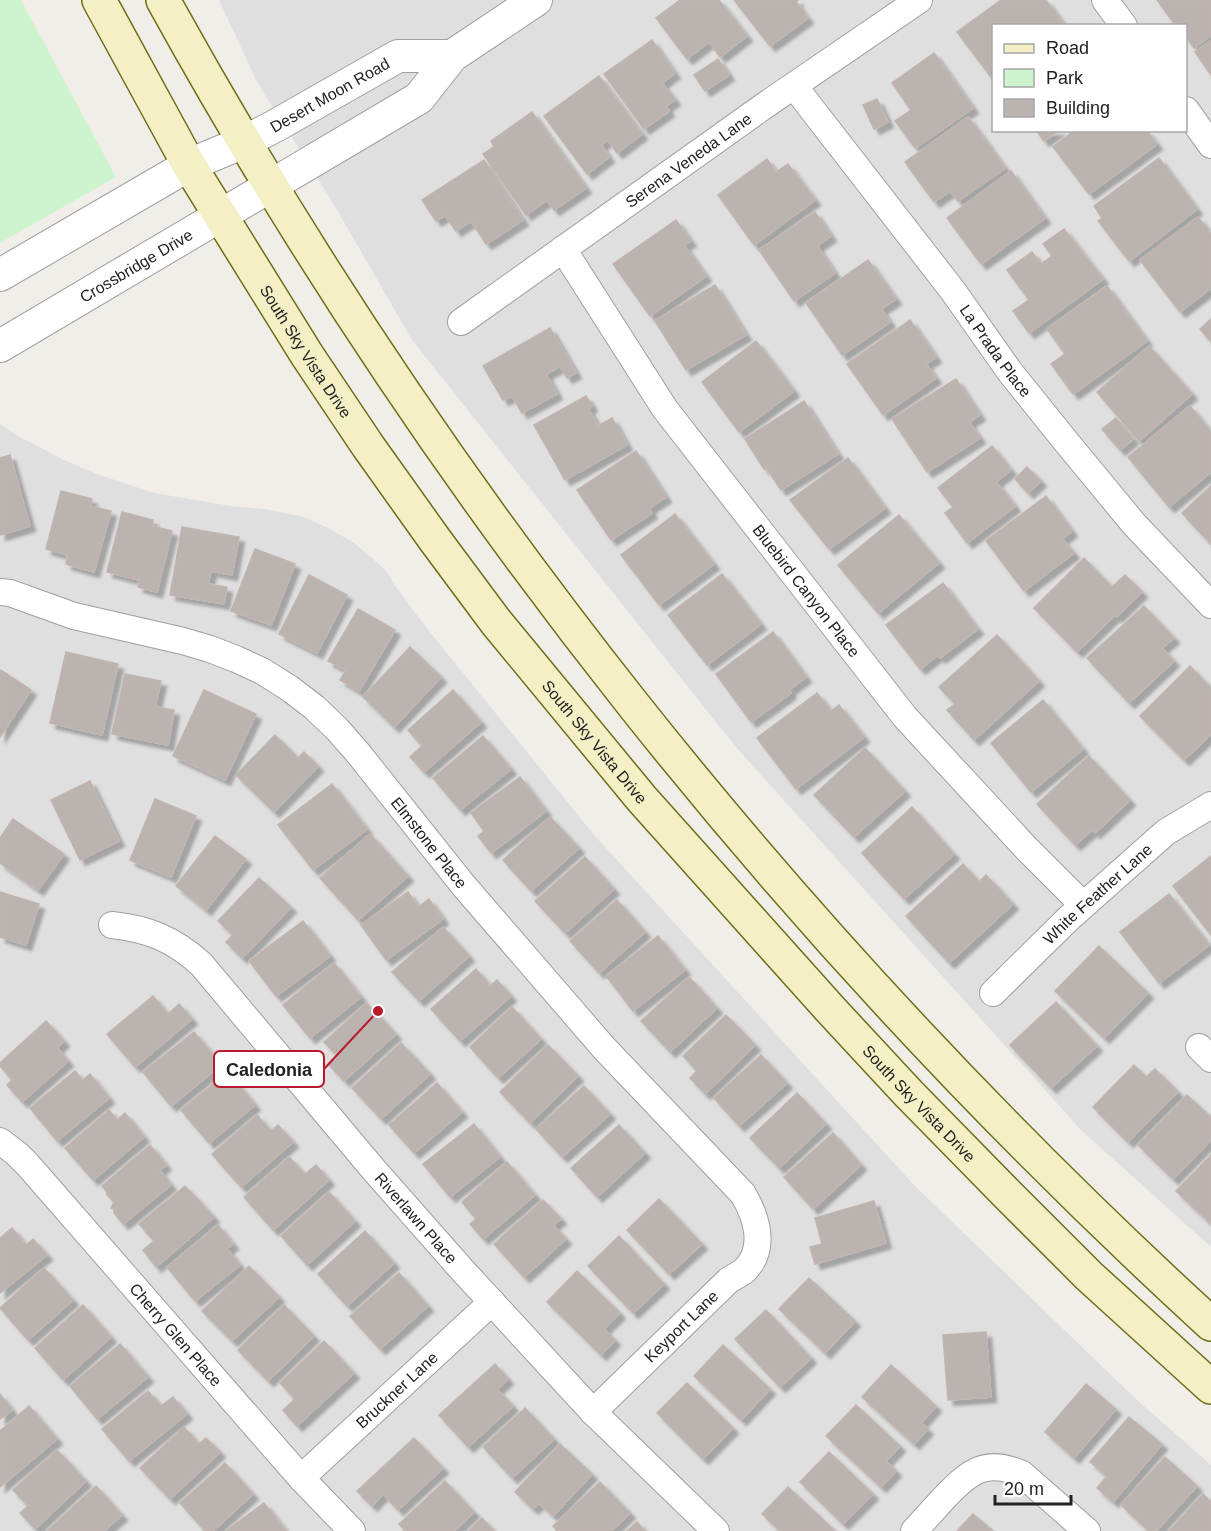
<svg xmlns="http://www.w3.org/2000/svg" width="1211" height="1531" viewBox="0 0 1211 1531" font-family="Helvetica,sans-serif">
  <defs>
    <filter id="shadow"><feDropShadow dx="5.5" dy="5.5" stdDeviation="1.5" flood-color="#0004"/></filter>
  </defs>
  <rect width="100%" height="100%" fill="#f1eeea"/>
  <g fill="#dfdfdf" fill-rule="evenodd">
    <path d="M219,0H1211V1247L1081,1130L735,746L412,340L333,203L257,82ZM994,26H1186V130H994Z"/>
    <path d="M0,424L18,436L64,460L97,474L154,493L231,506L265,509L304,517L330,529L354,543L372,558L386,571L395,586L425,626L595,836L915,1186L1138,1401L1211,1465V1531H0Z"/>
  </g>
  <path fill="#cef4ce" d="M0,0H21L116,177L0,243Z"/>
  <g fill="#bab3b0" stroke="#c1b4ae" stroke-width="1.5" filter="url(#shadow)">
    <path d="M680,0H719L747,36L720,57L709,42L687,59L656,18Z"/>
    <path d="M734,0H798L796,2L808,18L770,46Z"/>
    <path d="M1001,0H1046L1065,26H994V81L957,32Z"/>
    <path d="M1157,0H1211V35L1194,48L1186,37V26H1176Z"/>
    <path d="M652,40L675,73L662,83L675,100L666,106L669,111L644,129L604,74Z"/>
    <path d="M1211,41V75L1195,52Z"/>
    <path d="M934,53L973,108L915,148L895,121L911,110L892,83Z"/>
    <path d="M718,59L729,75L705,91L694,75Z"/>
    <path d="M599,76L642,134L617,153L608,140L601,145L609,157L587,174L544,116Z"/>
    <path d="M877,99L888,122L874,129L863,105Z"/>
    <path d="M532,112L586,188L554,210L547,200L526,215L483,154L494,147L491,141Z"/>
    <path d="M968,117L1005,168L958,201L950,191L934,202L905,162Z"/>
    <path d="M1036,130H1059L1044,141Z"/>
    <path d="M1075,130H1146L1157,144L1089,194L1053,147Z"/>
    <path d="M1159,158L1197,209L1129,261L1098,221L1102,218L1094,206Z"/>
    <path d="M767,159L776,172L788,164L815,200L754,245L718,195Z"/>
    <path d="M484,160L523,220L486,244L471,221L456,231L445,215L436,221L422,200Z"/>
    <path d="M1011,171L1045,218L981,264L947,218Z"/>
    <path d="M815,212L831,236L817,246L835,273L794,301L759,250Z"/>
    <path d="M1198,217L1211,234V288L1180,312L1140,260Z"/>
    <path d="M676,220L691,241L684,245L706,276L650,316L613,264Z"/>
    <path d="M1064,229L1103,279L1029,333L1013,311L1029,300L1007,270L1032,252L1041,264L1052,256L1043,244Z"/>
    <path d="M868,260L896,299L881,309L890,322L842,355L806,303Z"/>
    <path d="M715,285L746,335L686,370L655,321Z"/>
    <path d="M1107,286L1147,341L1073,394L1051,364L1065,354L1047,329Z"/>
    <path d="M1211,319V342L1200,329Z"/>
    <path d="M910,320L936,357L926,364L936,378L883,415L847,364Z"/>
    <path d="M550,328L576,373L567,378L560,366L546,374L557,394L522,413L512,396L503,400L483,366Z"/>
    <path d="M756,341L794,391L739,432L702,382Z"/>
    <path d="M1149,346L1192,394L1139,441L1097,392Z"/>
    <path d="M956,379L980,415L969,422L980,438L927,472L892,419Z"/>
    <path d="M586,396L592,406L588,409L598,426L612,418L627,445L565,480L534,425Z"/>
    <path d="M804,401L838,454L781,490L766,467L764,469L745,439Z"/>
    <path d="M1190,406L1211,432V472L1169,507L1128,457Z"/>
    <path d="M1116,418L1133,439L1120,450L1102,429Z"/>
    <path d="M992,446L1011,470L996,482L1015,506L967,543L945,513L953,507L938,488Z"/>
    <path d="M636,451L666,497L649,508L652,513L611,540L577,490Z"/>
    <path d="M10,455L30,526L0,535V458Z"/>
    <path d="M848,458L885,508L829,549L790,500Z"/>
    <path d="M1027,467L1041,481L1028,493L1015,479Z"/>
    <path d="M1211,486V544L1182,513Z"/>
    <path d="M61,491L92,499L90,506L111,511L94,572L66,564L68,555L46,549Z"/>
    <path d="M1046,496L1072,531L1062,539L1074,553L1024,591L986,541Z"/>
    <path d="M122,512L153,520L152,526L172,531L157,592L138,587L139,580L107,572Z"/>
    <path d="M675,514L714,564L659,605L621,555Z"/>
    <path d="M899,515L939,563L878,613L838,565Z"/>
    <path d="M182,527L239,537L232,575L211,571L208,584L227,587L224,604L170,595Z"/>
    <path d="M255,549L295,564L271,625L231,611Z"/>
    <path d="M1084,558L1112,587L1125,575L1142,592L1117,617L1115,615L1077,652L1034,608Z"/>
    <path d="M722,574L761,624L707,665L668,615Z"/>
    <path d="M309,575L347,595L317,653L279,634Z"/>
    <path d="M943,583L978,629L940,658L938,655L920,669L886,625Z"/>
    <path d="M1144,606L1174,638L1162,648L1174,661L1129,703L1087,658Z"/>
    <path d="M358,609L395,630L359,691L340,680L346,670L328,661Z"/>
    <path d="M773,632L806,677L789,690L791,693L751,722L716,674Z"/>
    <path d="M997,635L1039,681L974,740L947,710L955,704L939,687Z"/>
    <path d="M410,647L441,677L394,727L363,697Z"/>
    <path d="M66,652L118,664L102,735L50,723Z"/>
    <path d="M1190,666L1211,688V734L1184,760L1140,716Z"/>
    <path d="M1,670L31,690L0,737V672Z"/>
    <path d="M125,674L161,681L155,707L174,710L168,745L112,734Z"/>
    <path d="M204,690L256,714L225,780L173,756Z"/>
    <path d="M453,690L481,722L424,772L410,757L422,746L408,730Z"/>
    <path d="M817,693L831,711L839,705L864,737L796,789L757,738Z"/>
    <path d="M1043,700L1083,749L1031,792L991,743Z"/>
    <path d="M275,735L298,758L304,752L318,766L274,812L236,775Z"/>
    <path d="M483,736L511,769L460,810L433,778Z"/>
    <path d="M865,748L905,791L854,837L814,795Z"/>
    <path d="M1089,756L1130,800L1095,833L1092,830L1075,845L1037,804Z"/>
    <path d="M520,777L546,811L491,853L478,836L484,831L471,813Z"/>
    <path d="M90,781L119,841L80,860L51,800Z"/>
    <path d="M332,784L367,829L313,870L278,825Z"/>
    <path d="M155,799L196,816L171,877L130,860Z"/>
    <path d="M912,807L954,854L904,899L862,853Z"/>
    <path d="M550,817L579,848L531,891L503,860Z"/>
    <path d="M13,819L64,854L38,890L0,863V838Z"/>
    <path d="M370,834L408,876L358,920L320,878Z"/>
    <path d="M215,836L246,859L206,910L176,886Z"/>
    <path d="M1211,856V935L1173,886Z"/>
    <path d="M585,857L614,889L565,933L535,901Z"/>
    <path d="M963,864L979,882L986,875L1013,904L949,963L906,916Z"/>
    <path d="M259,878L291,907L242,958L226,942L233,935L218,921Z"/>
    <path d="M0,892L39,904L26,945L0,937Z"/>
    <path d="M408,892L418,907L429,899L443,919L386,960L361,925Z"/>
    <path d="M1169,894L1209,945L1159,983L1120,932Z"/>
    <path d="M617,900L645,932L599,973L570,941Z"/>
    <path d="M303,921L330,956L276,996L249,961Z"/>
    <path d="M443,927L469,956L419,1001L392,972Z"/>
    <path d="M658,936L685,970L633,1011L606,976Z"/>
    <path d="M1099,946L1148,993L1104,1038L1055,991Z"/>
    <path d="M334,963L361,997L310,1038L283,1005Z"/>
    <path d="M476,969L490,986L497,980L511,996L460,1041L431,1009Z"/>
    <path d="M689,977L717,1008L670,1052L641,1021Z"/>
    <path d="M153,996L168,1014L179,1004L192,1019L135,1067L107,1034Z"/>
    <path d="M1056,1002L1097,1046L1051,1088L1010,1045Z"/>
    <path d="M367,1003L396,1034L344,1081L329,1065L338,1057L324,1042Z"/>
    <path d="M512,1007L541,1039L498,1078L470,1047Z"/>
    <path d="M726,1015L755,1045L705,1094L690,1078L697,1071L683,1056Z"/>
    <path d="M46,1021L64,1041L57,1048L68,1061L22,1102L7,1085L12,1080L0,1066V1063Z"/>
    <path d="M194,1032L221,1065L171,1106L143,1072Z"/>
    <path d="M401,1043L430,1074L381,1119L352,1088Z"/>
    <path d="M548,1045L578,1076L530,1123L500,1092Z"/>
    <path d="M761,1055L787,1083L739,1126L714,1098Z"/>
    <path d="M1134,1065L1146,1077L1155,1069L1178,1092L1128,1142L1093,1107Z"/>
    <path d="M75,1071L83,1080L90,1074L109,1098L57,1141L30,1108Z"/>
    <path d="M228,1072L255,1105L209,1143L181,1110Z"/>
    <path d="M437,1083L462,1112L414,1153L389,1125Z"/>
    <path d="M584,1086L610,1114L562,1157L536,1129Z"/>
    <path d="M797,1093L826,1124L779,1168L750,1138Z"/>
    <path d="M1187,1095L1211,1117V1140L1173,1179L1138,1145Z"/>
    <path d="M109,1110L117,1120L125,1113L144,1137L93,1180L65,1148Z"/>
    <path d="M257,1115L271,1131L278,1125L293,1142L241,1187L212,1154Z"/>
    <path d="M474,1124L500,1157L450,1197L423,1164Z"/>
    <path d="M619,1125L645,1153L597,1197L571,1168Z"/>
    <path d="M833,1133L861,1165L813,1209L784,1177Z"/>
    <path d="M150,1145L166,1165L159,1170L171,1185L123,1224L114,1213V1209L111,1208L114,1202L107,1195V1192L102,1186Z"/>
    <path d="M1211,1155V1224L1176,1191Z"/>
    <path d="M289,1157L305,1174L316,1165L329,1180L273,1230L244,1197Z"/>
    <path d="M507,1162L535,1195L483,1239L470,1224L476,1219L462,1202Z"/>
    <path d="M185,1186L214,1217L156,1267L143,1250L154,1241L139,1224Z"/>
    <path d="M329,1192L355,1221L307,1265L281,1236Z"/>
    <path d="M659,1199L702,1244L669,1274L627,1230Z"/>
    <path d="M543,1200L561,1219L553,1225L566,1239L524,1277L494,1244Z"/>
    <path d="M874,1201L886,1243L815,1264L810,1247L822,1244L815,1218Z"/>
    <path d="M218,1225L233,1244L227,1249L240,1265L195,1301L167,1267Z"/>
    <path d="M12,1228L26,1245L33,1239L47,1255L0,1293V1238Z"/>
    <path d="M365,1231L394,1263L347,1306L318,1274Z"/>
    <path d="M619,1236L664,1284L633,1313L588,1266Z"/>
    <path d="M249,1266L279,1297L232,1341L202,1311Z"/>
    <path d="M44,1268L73,1300L28,1340L0,1308Z"/>
    <path d="M577,1271L620,1313L604,1329L615,1340L601,1355L547,1302Z"/>
    <path d="M399,1273L428,1306L380,1349L350,1316Z"/>
    <path d="M809,1278L855,1321L825,1353L779,1309Z"/>
    <path d="M83,1305L111,1337L63,1380L35,1348Z"/>
    <path d="M284,1305L314,1336L268,1381L238,1350Z"/>
    <path d="M766,1310L811,1358L780,1387L735,1339Z"/>
    <path d="M986,1332L991,1397L948,1400L943,1335Z"/>
    <path d="M324,1341L354,1373L297,1426L283,1410L295,1399L280,1383Z"/>
    <path d="M120,1344L148,1377L97,1419L70,1386Z"/>
    <path d="M723,1345L770,1389L741,1420L694,1376Z"/>
    <path d="M495,1364L508,1379L497,1389L513,1406L468,1447L439,1415Z"/>
    <path d="M891,1365L936,1406L921,1423L928,1429L914,1444L862,1397Z"/>
    <path d="M687,1383L733,1428L703,1459L657,1413Z"/>
    <path d="M1086,1384L1116,1409L1074,1458L1045,1432Z"/>
    <path d="M148,1391L161,1406L173,1397L187,1414L129,1461L102,1429Z"/>
    <path d="M0,1394L12,1410L0,1419Z"/>
    <path d="M856,1405L900,1446L886,1461L896,1471L881,1487L826,1436Z"/>
    <path d="M29,1406L57,1439L0,1487V1431Z"/>
    <path d="M525,1408L554,1439L512,1478L483,1447Z"/>
    <path d="M1129,1417L1162,1444L1113,1502L1097,1488L1107,1476L1090,1462Z"/>
    <path d="M184,1427L199,1444L206,1438L220,1452L170,1499L140,1468Z"/>
    <path d="M414,1438L443,1468L398,1510L383,1494L372,1506L357,1491Z"/>
    <path d="M560,1444L592,1474L553,1516L539,1503L533,1509L515,1492Z"/>
    <path d="M57,1450L86,1481L35,1529L20,1513L28,1506L13,1490Z"/>
    <path d="M829,1452L873,1494L843,1524L800,1482Z"/>
    <path d="M1165,1457L1197,1486L1156,1531H1149L1121,1505Z"/>
    <path d="M225,1463L253,1494L213,1531H205L180,1503Z"/>
    <path d="M445,1481L474,1512L454,1531H405L399,1524Z"/>
    <path d="M600,1482L630,1513L611,1531H557L553,1526Z"/>
    <path d="M96,1486L122,1515L104,1531H47Z"/>
    <path d="M788,1487L834,1530L833,1531H780L762,1514Z"/>
    <path d="M1203,1494L1211,1502V1531H1169Z"/>
    <path d="M264,1503L286,1531H226Z"/>
    <path d="M973,1514L993,1531H957Z"/>
    <path d="M482,1518L494,1531H469Z"/>
    <path d="M637,1522L645,1531H627Z"/>
  </g>
  <g fill="none" stroke-linecap="round" stroke-linejoin="round">
    <defs>
      <g id="minor">
        <path d="M1105,0L1124,26"/>
        <path id="s1" d="M794,86L953,291L1010,372L1068,444L1134,524L1211,605"/>
        <path d="M1186,110L1211,145"/>
        <path id="s2" d="M563,249L665,409L905,717L1027,849L1083,905"/>
        <path id="s3" d="M461,322L764,106L919,0"/>
        <path id="s4" d="M0,592L10,593L74,616L183,641L210,649L236,659L262,671L289,688L314,707L337,729L358,753L464,886L604,1048L743,1194C756,1216 767,1248 745,1270C740,1274 734,1277 729,1280L593,1412"/>
        <path id="s5" d="M112,925C149,929 173,939 201,964L374,1170L464,1272L593,1412L716,1531"/>
        <path id="s6" d="M993,993L1068,919L1166,832L1211,805"/>
        <path d="M1199,1047L1211,1059"/>
        <path id="s7" d="M0,1141L17,1154L28,1165L301,1478L352,1531"/>
        <path id="s8" d="M301,1478L492,1302"/>
        <path d="M914,1531C924,1520 935,1508 945,1497C970,1471 986,1458 1022,1474L1087,1531"/>
      </g>
      <g id="tertiary">
        <path id="s9" d="M0,275L189,165L244,142L275,126L398,56H452"/>
        <path id="s10" d="M0,346L419,98L452,56L536,0"/>
      </g>
      <g id="secondary">
        <path id="s11" d="M99,0L189,165L307,355L368,446L435,540L496,622L642,799L831,1010L909,1094L1007,1194L1089,1276L1211,1387"/>
        <path d="M163,0C436,495 794,942 1211,1324"/>
      </g>
    </defs>
    <use href="#minor" stroke="#9f9f9f" stroke-width="28"/>
    <use href="#tertiary" stroke="#9f9f9f" stroke-width="34"/>
    <use href="#secondary" stroke="#6d6d14" stroke-width="36"/>
    <use href="#minor" stroke="#fff" stroke-width="26"/>
    <use href="#tertiary" stroke="#fff" stroke-width="32"/>
    <use href="#secondary" stroke="#f3f0c6" stroke-width="33"/>
  </g>
  <g text-anchor="middle" stroke-width="4.5" stroke-linejoin="round" paint-order="stroke">
    <g font-size="16" fill="#222" stroke="#fff">
      <text dy="6" stroke="none"><textPath href="#s9" startOffset="376">Desert Moon Road</textPath></text>
      <text dy="6" stroke="none"><textPath href="#s3" startOffset="279">Serena Veneda Lane</textPath></text>
      <text dy="6" stroke="none"><textPath href="#s10" startOffset="158">Crossbridge Drive</textPath></text>
      <text dy="6" stroke="none"><textPath href="#s1" startOffset="333">La Prada Place</textPath></text>
      <text dy="6" stroke="none"><textPath href="#s11" startOffset="408">South Sky Vista Drive</textPath></text>
      <text dy="6" stroke="none"><textPath href="#s2" startOffset="420">Bluebird Canyon Place</textPath></text>
      <text dy="6" stroke="none"><textPath href="#s11" startOffset="894">South Sky Vista Drive</textPath></text>
      <text dy="6" stroke="none"><textPath href="#s4" startOffset="516">Elmstone Place</textPath></text>
      <text dy="6" stroke="none"><textPath href="#s6" startOffset="144">White Feather Lane</textPath></text>
      <text dy="6" stroke="none"><textPath href="#s11" startOffset="1380">South Sky Vista Drive</textPath></text>
      <text dy="6" stroke="none"><textPath href="#s5" startOffset="432">Riverlawn Place</textPath></text>
      <text transform="translate(681 1326) rotate(-44)" y="6">Keyport Lane</text>
      <text dy="6" stroke="none"><textPath href="#s7" startOffset="262">Cherry Glen Place</textPath></text>
      <text dy="6" stroke="none"><textPath href="#s8" startOffset="130">Bruckner Lane</textPath></text>
    </g>
  </g>
  <path fill="none" stroke="#b91a2a" stroke-width="2" d="M378 1011L324 1069"/>
  <circle fill="#b91a2a" stroke="#fff" stroke-width="2" cx="378" cy="1011" r="6"/>
  <rect fill="#fff" stroke="#b91a2a" stroke-width="2" x="214" y="1051" width="110" height="36" rx="6"/>
  <g font-size="18" text-anchor="middle" font-weight="bold" fill="#222">
    <text x="269" y="1076">Caledonia</text>
  </g>
  <rect x="992" y="24" width="195" height="108" fill="#ffffff" stroke="#a7a7a7" stroke-width="1.5"/>
  <rect x="1004" y="44" width="30" height="9" fill="#f3f0c6" stroke="#a7a7a7" stroke-width="1.5"/>
  <text x="1046" y="54" font-size="18" fill="#222222">Road</text>
  <rect x="1004" y="69" width="30" height="18" fill="#cef4ce" stroke="#a7a7a7" stroke-width="1.5"/>
  <text x="1046" y="84" font-size="18" fill="#222222">Park</text>
  <rect x="1004" y="99" width="30" height="18" fill="#bab3b0" stroke="#a7a7a7" stroke-width="1.5"/>
  <text x="1046" y="114" font-size="18" fill="#222222">Building</text>
  <path d="M995 1495v9h76v-9" fill="none" stroke="#222222" stroke-width="3"/>
  <text x="1004" y="1495" font-size="18" fill="#222222" stroke="#ffffff" stroke-width="4.5" paint-order="stroke">20 m</text>
</svg>
